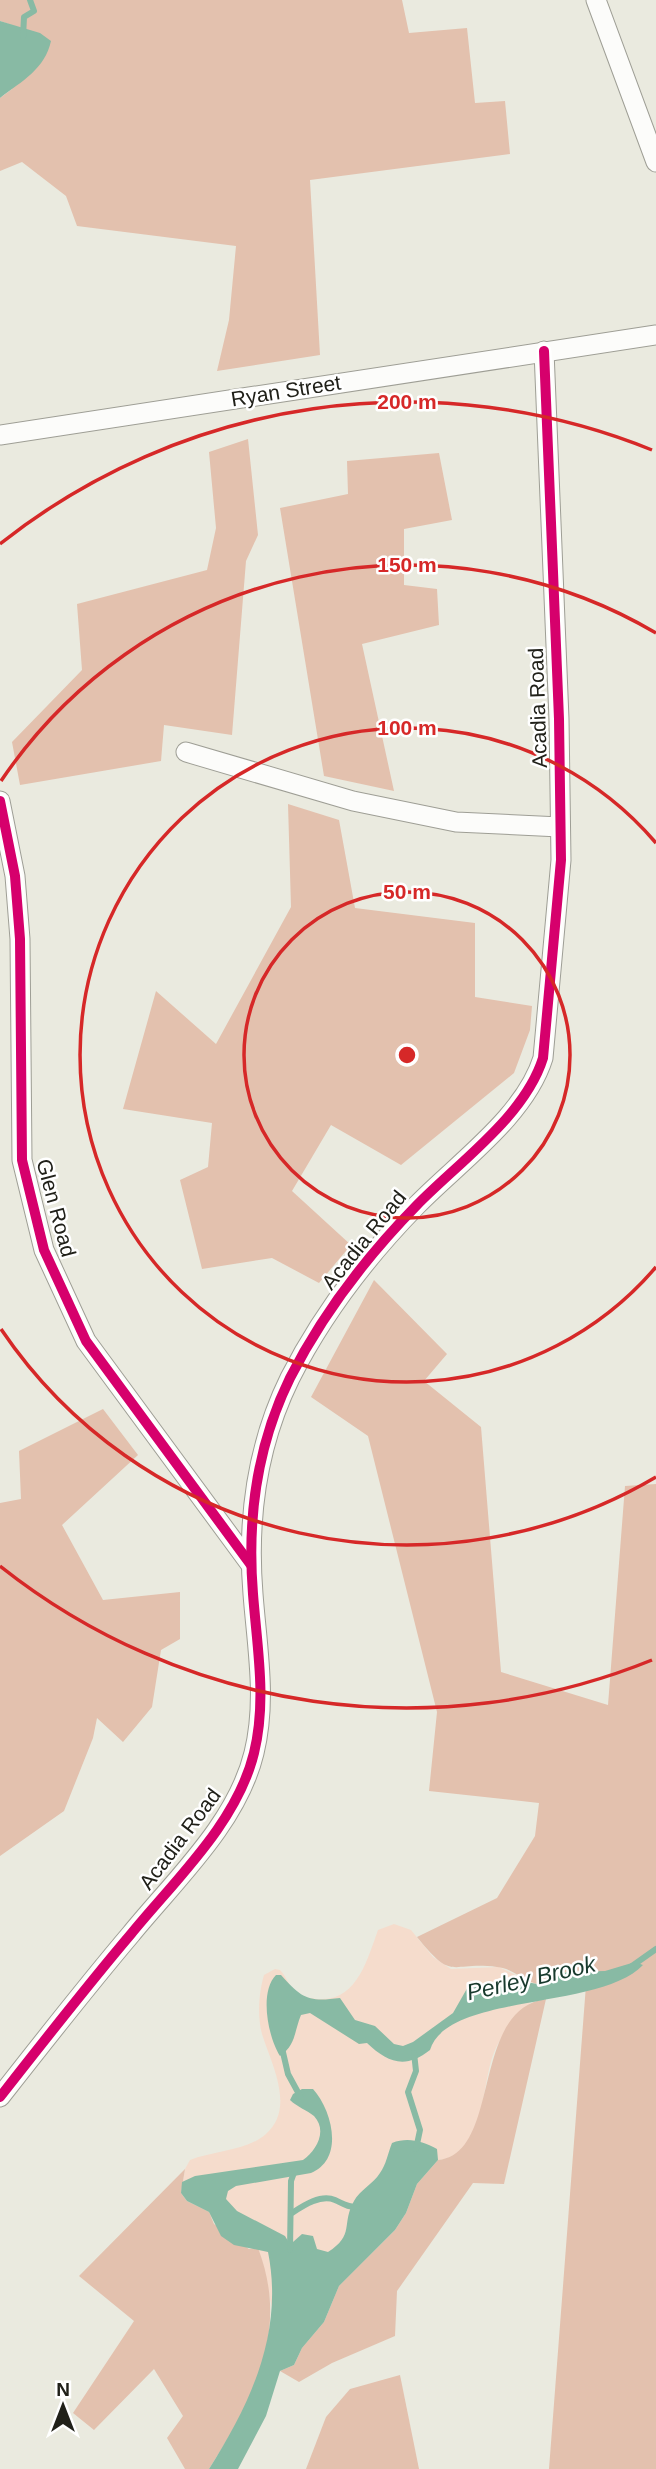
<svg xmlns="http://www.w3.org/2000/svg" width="656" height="2469" viewBox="0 0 656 2469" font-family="Helvetica,sans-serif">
  <rect width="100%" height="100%" fill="#eaeadf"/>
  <path fill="#f5dccc" d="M394,1924L411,1930L433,1957L451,1969L499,1967L532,1983V2001C516,2017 499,2036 492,2058C481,2092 484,2156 438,2160L417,2184L406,2213L329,2304L324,2322L285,2370L261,2257L181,2193L185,2169L190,2160C213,2151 247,2151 266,2134C296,2108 271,2063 262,2034C257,2016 259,1992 264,1975L275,1969L280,1970C287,1977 289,1987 295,1992C302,1998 313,1999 321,1999C358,2000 368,1957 378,1930Z"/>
  <g fill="#e3c1ae">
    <path d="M0,0H402L409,33L467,28L475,103L505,101L510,154L310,180L320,355L217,371L229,320L236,246L77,226L66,196L22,162L0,171V98L12,89L26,30L0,21Z"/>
    <path d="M248,439L258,535L246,561L232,735L164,725L161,761L20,785L12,742L82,670L77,604L207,570L216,528L209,452Z"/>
    <path d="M439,453L452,520L404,529V585L437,589L439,625L362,644L394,791L324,776L280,508L348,494L347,461Z"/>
    <path d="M288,804L339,820L355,908L475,923V997L532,1006L530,1030L514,1073L401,1165L331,1125L292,1191L351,1245L319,1283L272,1258L202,1269L180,1180L208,1167L212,1123L123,1109L156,991L216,1044L291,907Z"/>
    <path d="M374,1280L447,1354L424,1381L481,1427L501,1672L608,1705L625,1486L656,1484V2469H549L587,1972H567L537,1984C523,1981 512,1968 497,1967C449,1961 454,1983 417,1937L497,1898L535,1836L539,1803L429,1791L437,1712L368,1436L311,1397Z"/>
    <path d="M103,1409L138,1455L62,1525L103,1600L180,1592V1639L161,1650L152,1707L123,1742L97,1718L93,1738L64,1811L0,1856V1503L21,1499L19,1451Z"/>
    <path d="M546,1999L504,2184L473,2183L397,2291L395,2336L332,2363L299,2382L280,2371L294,2365L302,2348L324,2322L339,2286L395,2230L406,2213L417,2184L438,2160C502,2154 470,2009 546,1999Z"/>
    <path d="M185,2169L181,2193L187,2201L209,2212L214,2224L249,2249L258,2248C290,2331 254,2399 209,2469H185L167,2438L183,2416L154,2369L94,2430L73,2413L134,2321L79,2276Z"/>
    <path d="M400,2375L419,2469H306L326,2417L350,2389Z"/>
  </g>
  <g fill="#88baa4">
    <path d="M0,21L40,33L51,41C45,69 22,81 0,98Z"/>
    <path d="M635,1962L643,1965C601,2010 447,1993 430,2050C405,2070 387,2062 367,2043L359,2044L310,2013L301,2015C294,2032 296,2045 280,2056C268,2037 259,1992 276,1975H281C302,1999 309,2002 340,1998L355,2020L375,2026L394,2044L403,2046L413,2042L453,2013L469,1985L507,1987L521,1981L537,1984L567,1972L605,1971Z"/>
    <path d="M302,2089H313C332,2110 345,2159 311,2173L236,2186L228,2191L226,2199L237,2211L285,2236L288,2241L293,2242L302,2234L313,2236L317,2249L328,2252C355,2235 341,2224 354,2201C360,2190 373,2184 380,2173C386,2165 388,2153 392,2143C408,2137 422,2141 437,2149L438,2160L417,2184L406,2213L395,2230L339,2286L324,2322L302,2348L294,2365L280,2371L266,2416L238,2469H209C251,2403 284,2332 268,2252L234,2245L221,2236L209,2212L187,2201L181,2193L182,2182L195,2176L303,2160C316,2151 328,2131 314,2116C307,2110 297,2107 290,2100L293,2094Z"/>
  </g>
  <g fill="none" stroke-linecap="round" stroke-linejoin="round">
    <g stroke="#88baa4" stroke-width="6">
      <path d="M23,37L24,17L34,11L30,0"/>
      <path d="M632,1966L656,1949"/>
      <path d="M282,2048L288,2074L300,2096"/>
      <path d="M414,2053L416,2071L408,2092L420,2130L416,2149"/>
      <path d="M292,2213C304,2205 321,2194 335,2200C344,2204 347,2207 357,2207"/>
      <path d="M290,2250L291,2181L295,2170"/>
    </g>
    <defs>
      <g id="minor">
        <path d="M596,0L656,162"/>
        <path d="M0,435L656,335"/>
        <path d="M186,752L353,801L456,822L560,827"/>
        <path d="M0,801L15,876L20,939L22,1160L44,1250L86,1341L251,1565"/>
        <path d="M0,2097C43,2042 86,1987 131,1934C175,1880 237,1823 254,1753C267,1700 257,1647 253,1594C247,1520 257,1445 290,1378C322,1315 368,1255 417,1205C459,1162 525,1116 543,1058L561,860L559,719L544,351"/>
      </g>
    </defs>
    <use href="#minor" stroke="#9e9e95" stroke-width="21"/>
    <use href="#minor" stroke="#fcfcfa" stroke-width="19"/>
    <defs>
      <g id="cycleway">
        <path d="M0,801L15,876L20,939L22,1160L44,1250L86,1341L251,1565"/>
        <path d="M0,2097C43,2042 86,1987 131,1934C175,1880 237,1823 254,1753C267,1700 257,1647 253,1594C247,1520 257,1445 290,1378C322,1315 368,1255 417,1205C459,1162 525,1116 543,1058L561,860L559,719L544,351"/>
      </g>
    </defs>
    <use href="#cycleway" stroke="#fff" stroke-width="15"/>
    <use href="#cycleway" stroke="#d6006c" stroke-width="10"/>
  </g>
  <g fill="none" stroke="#d62828" stroke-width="3.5">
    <circle cx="407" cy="1055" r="163"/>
    <path d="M656 1267A327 327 0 1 1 656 843"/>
    <path d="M656 1477A490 490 0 0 1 1 1329M1 781A490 490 0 0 1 656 633"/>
    <path d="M652 1660A653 653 0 0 1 0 1566M0 544A653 653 0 0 1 652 450"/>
  </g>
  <g text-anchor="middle" stroke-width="5" stroke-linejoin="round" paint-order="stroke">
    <g font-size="21" fill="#202019" stroke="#fff">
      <text transform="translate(286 391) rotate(-9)" y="7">Ryan Street</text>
      <text transform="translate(538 708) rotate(-92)" y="7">Acadia Road</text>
      <text transform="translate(56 1208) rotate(75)" y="7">Glen Road</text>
      <text transform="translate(364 1240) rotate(-51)" y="7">Acadia Road</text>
      <text transform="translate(180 1839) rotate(-53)" y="7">Acadia Road</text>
    </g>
    <g font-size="23" font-style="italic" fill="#183a2d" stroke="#fff">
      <text transform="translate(531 1978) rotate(-13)" y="8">Perley Brook</text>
    </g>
  </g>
  <circle cx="407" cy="1055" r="10" fill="#d62828" stroke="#fff" stroke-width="3.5"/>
  <g font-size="21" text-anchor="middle" font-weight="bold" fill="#d62828" stroke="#fff" stroke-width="5" stroke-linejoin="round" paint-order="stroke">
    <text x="407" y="409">200 m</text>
    <text x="407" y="572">150 m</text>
    <text x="407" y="735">100 m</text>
    <text x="407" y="899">50 m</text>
  </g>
  <g transform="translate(63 2406)" stroke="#ffffff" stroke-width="5" paint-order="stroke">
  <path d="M0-5L12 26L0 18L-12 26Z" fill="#202019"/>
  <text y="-10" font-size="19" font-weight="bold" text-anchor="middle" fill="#202019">N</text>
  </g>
</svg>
